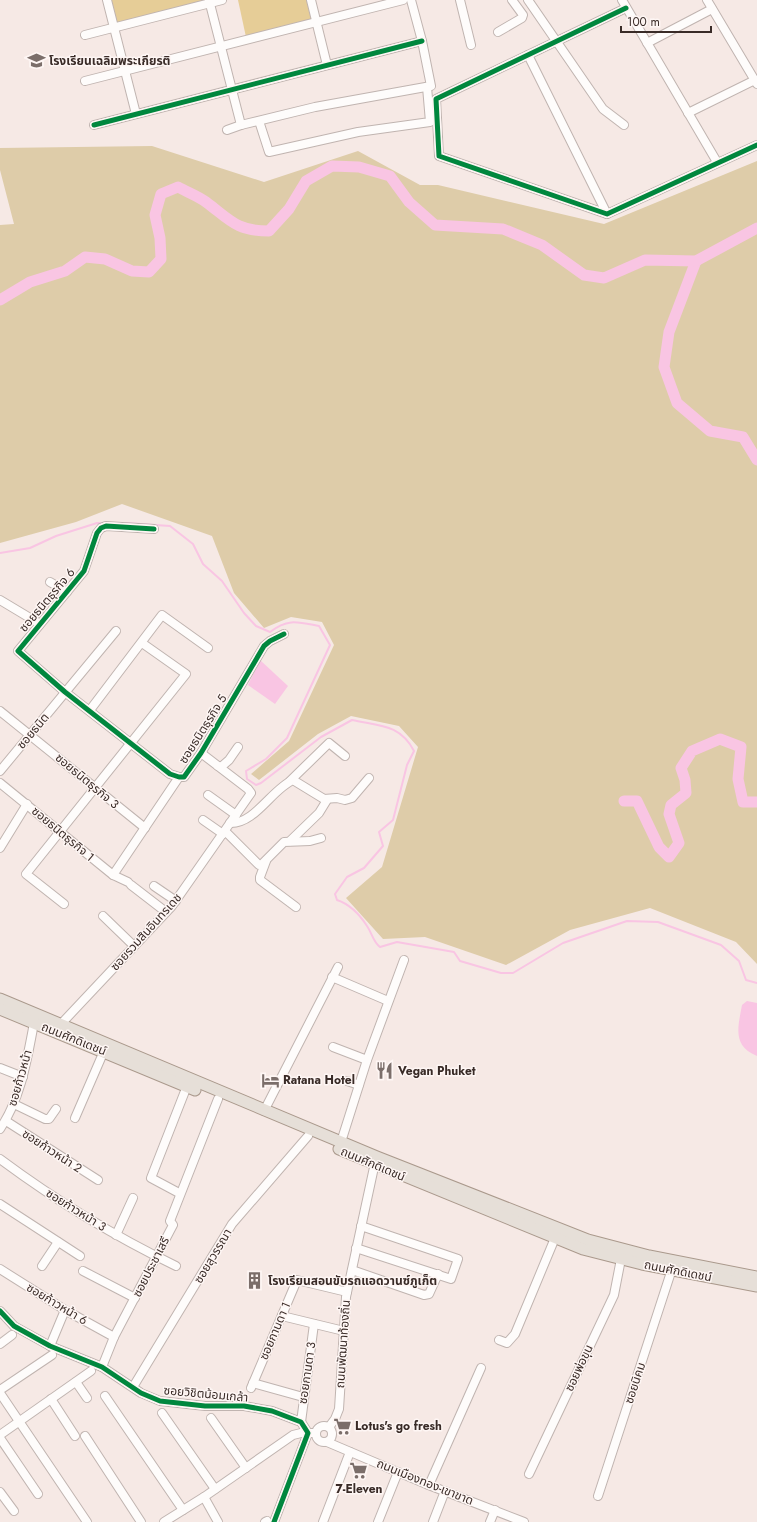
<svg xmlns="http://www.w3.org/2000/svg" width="757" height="1522" viewBox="0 0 757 1522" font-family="Jost,'Noto Sans Thai',sans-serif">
  <rect width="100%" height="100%" fill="#f6e9e5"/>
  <path fill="#decca9" d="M152,146L264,182L358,151L420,185H438L604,224L757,161V964L736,942L650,908L570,930L506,965L425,937L383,939L346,898L382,867L418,747L399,726L351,716L318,734L259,780L251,774L289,741L334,645L322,622L291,617L264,628L234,593L212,536L122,504L76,522L0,543V225L14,224L0,170V148Z"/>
  <g fill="#e6cd97">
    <path d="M110,0H206V1L116,24Z"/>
    <path d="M238,0H307L312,20L246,37Z"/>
  </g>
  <g fill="#f9c5e3">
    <path d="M260,660L288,686L275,704L248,685Z"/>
    <path d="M747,1001L757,1003V1056C732,1046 738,1027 742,1005Z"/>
  </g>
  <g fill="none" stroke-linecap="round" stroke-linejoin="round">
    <g stroke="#f9c5e3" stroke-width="2">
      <path d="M126,523L170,526L193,544L203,564L222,581L244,613L256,626L270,632C288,618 298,622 319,626L330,645L287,738L266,759L246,771L247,779L256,785L261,783L321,737L352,720C379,726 400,724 414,751L407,765L393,820L379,832L383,846L364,868L347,877L335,894L337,900C349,904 360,915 367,926C372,933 373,942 380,947L397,942L454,952L460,961L501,973H513L563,943L627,921L658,922L721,945L739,961L746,980L757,983"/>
      <path d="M0,553L30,548L56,536L97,523H104"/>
    </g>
    <g stroke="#f9c5e3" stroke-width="11">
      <path d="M696,261L669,332L664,367L677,403L710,431L743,437L757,460"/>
      <path d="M0,300L30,282L65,271L85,257L105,259L132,271L149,272L161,259L160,238L155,215L161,194L178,187C187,192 198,196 206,202C230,220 236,231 269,231L289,209L306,181L332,166L359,167L390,176L409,202L435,225L503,229L542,245L584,275L604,278L645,260L696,261L757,228"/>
      <path d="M624,801H637L659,847L669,857L679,843L669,814L671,805L686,793L685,780L681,768L692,751L720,739L741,747L738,779L743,802H757"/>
    </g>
    <defs>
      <g id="minor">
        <path d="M107,0L136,114"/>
        <path d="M209,0L241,125L227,130"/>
        <path d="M311,0L327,65"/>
        <path d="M460,0L471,45"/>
        <path d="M528,0L603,109L624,125"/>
        <path d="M622,0L717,162"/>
        <path d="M707,0L757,84"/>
        <path d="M626,8L436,99L439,156L607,214L757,145"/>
        <path d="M498,32L522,18L523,15L512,0"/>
        <path d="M85,35L222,0"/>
        <path d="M647,43L712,9"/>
        <path d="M528,55L607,214"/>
        <path d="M85,81L403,0"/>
        <path d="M688,113L755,80"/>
        <path d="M259,121L269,152L358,132L430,122L427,87"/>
        <path d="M94,125L422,41"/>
        <path d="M241,125L315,107L431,86L422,41L411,0"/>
        <path d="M154,529L106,526L101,528L97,533L84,571L18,651L65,692L170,774L179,777H184L201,753L264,646L270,641L284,634"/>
        <path d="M50,582L67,592"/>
        <path d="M0,600L40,624"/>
        <path d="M90,710L162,615L208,648"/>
        <path d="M0,711L145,828"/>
        <path d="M218,766L221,767L229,760L238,747"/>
        <path d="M0,771L116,631"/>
        <path d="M290,781L329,743L345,756"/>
        <path d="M0,783L113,875L128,882"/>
        <path d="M208,795L236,815"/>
        <path d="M203,820L223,834"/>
        <path d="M230,823C255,824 272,789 293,780L324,799L337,798L345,800L352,798L369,778"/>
        <path d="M225,831L259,865H261L284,842L310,841L321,838"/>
        <path d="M290,841L319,813L327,800"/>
        <path d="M0,848L27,804"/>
        <path d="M266,861L260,877V880L296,907"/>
        <path d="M113,875L179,777"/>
        <path d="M131,885L166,912"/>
        <path d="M154,886L176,901"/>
        <path d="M64,904L26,874L186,674L142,643"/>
        <path d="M103,916L134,946"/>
        <path d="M332,977L388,1001"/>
        <path d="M61,1024L172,906L251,793L248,789L201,753"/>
        <path d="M333,1047L367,1060"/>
        <path d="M0,1068L23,1077"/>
        <path d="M347,1081L359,1085"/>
        <path d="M14,1104L45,1119H49L56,1109"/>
        <path d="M264,1111L338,967"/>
        <path d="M75,1118L104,1051"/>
        <path d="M6,1121L98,1180"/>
        <path d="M0,1129C21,1098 27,1060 34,1023"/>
        <path d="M341,1142L367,1060L404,960"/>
        <path d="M0,1159C55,1200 114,1236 176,1266"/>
        <path d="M179,1193L151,1178L187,1086"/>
        <path d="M0,1204L80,1256"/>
        <path d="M116,1235L133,1198"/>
        <path d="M356,1248L451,1279L458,1259L361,1226"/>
        <path d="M42,1266L58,1242"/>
        <path d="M0,1269L65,1310L114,1337"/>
        <path d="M352,1270L424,1295L429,1294L438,1274"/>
        <path d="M83,1271L135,1298"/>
        <path d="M0,1311L14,1326L50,1346L102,1367L141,1393L160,1401L205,1406H244L272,1411L301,1422L308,1433L274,1522"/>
        <path d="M282,1316L344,1331"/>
        <path d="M499,1340L507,1343L515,1334L555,1238"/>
        <path d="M0,1344L12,1335"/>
        <path d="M50,1346L65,1310"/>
        <path d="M102,1367L114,1337L173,1225L170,1221L218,1099"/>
        <path d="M76,1382L87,1398"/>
        <path d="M253,1383L303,1397"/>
        <path d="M133,1387L232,1224L308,1136"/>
        <path d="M251,1388L297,1280L347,1292"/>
        <path d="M0,1390L52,1355"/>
        <path d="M0,1393L87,1522"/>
        <path d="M105,1396L183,1510"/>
        <path d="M51,1399L75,1436"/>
        <path d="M162,1413L215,1489"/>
        <path d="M211,1418L246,1468"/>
        <path d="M301,1422L314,1324"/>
        <circle cx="324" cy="1434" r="8"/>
        <path d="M329,1427L335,1419L339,1409L346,1297L376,1158"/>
        <path d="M0,1435L91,1371"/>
        <path d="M85,1436L141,1522"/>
        <path d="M0,1438L38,1494"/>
        <path d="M327,1442L426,1484L524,1522"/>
        <path d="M529,1474L614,1295L621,1259"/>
        <path d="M429,1485L481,1368"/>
        <path d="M0,1492L14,1511"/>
        <path d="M598,1496L672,1269"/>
        <path d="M204,1497L218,1522"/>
        <path d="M164,1522L204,1497L293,1435L301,1433H315"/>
        <path d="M265,1522L267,1521"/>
        <path d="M323,1522L350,1452"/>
        <path d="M378,1522L398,1472"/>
        <path d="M433,1522L445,1491"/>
        <path d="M490,1522L495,1510"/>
      </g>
      <g id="major">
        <path d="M0,999L377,1157L588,1240L649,1256L757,1277"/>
        <path d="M0,1009L195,1090"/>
        <path d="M339,1149L583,1249L642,1264L757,1286"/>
      </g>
    </defs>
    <use href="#minor" stroke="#c0b4b0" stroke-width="10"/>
    <use href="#major" stroke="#aa998c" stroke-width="13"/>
    <use href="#minor" stroke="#fefcfb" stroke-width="8"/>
    <use href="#major" stroke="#e6dfd8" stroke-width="11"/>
    <defs>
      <g id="cycleway">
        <path d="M626,8L436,99L439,156L607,214L757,145"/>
        <path d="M94,125L422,41"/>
        <path d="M154,529L106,526L101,528L97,533L84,571L18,651L65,692L170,774L179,777H184L201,753L264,646L270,641L284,634"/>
        <path d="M0,1311L14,1326L50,1346L102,1367L141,1393L160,1401L205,1406H244L272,1411L301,1422L308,1433L274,1522"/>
      </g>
    </defs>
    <use href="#cycleway" stroke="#fef6f4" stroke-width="8"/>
    <use href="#cycleway" stroke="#00873e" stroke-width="5"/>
  </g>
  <defs>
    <symbol id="school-bare" viewBox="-9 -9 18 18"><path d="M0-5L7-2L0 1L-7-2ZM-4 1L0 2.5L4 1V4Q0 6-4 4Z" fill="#7b6e6a" stroke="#fef6f4" stroke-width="2.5" paint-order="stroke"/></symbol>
    <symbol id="restaurant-bare" viewBox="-9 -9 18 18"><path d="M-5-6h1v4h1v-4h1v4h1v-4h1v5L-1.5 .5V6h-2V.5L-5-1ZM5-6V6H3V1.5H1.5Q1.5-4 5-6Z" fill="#7b6e6a" stroke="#fef6f4" stroke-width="2.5" paint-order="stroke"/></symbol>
    <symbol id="hotel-bare" viewBox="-9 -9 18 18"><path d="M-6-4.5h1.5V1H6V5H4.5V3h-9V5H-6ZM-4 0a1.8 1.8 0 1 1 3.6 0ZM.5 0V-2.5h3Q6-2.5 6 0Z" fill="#7b6e6a" stroke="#fef6f4" stroke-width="2.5" paint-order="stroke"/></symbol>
    <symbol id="building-bare" viewBox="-9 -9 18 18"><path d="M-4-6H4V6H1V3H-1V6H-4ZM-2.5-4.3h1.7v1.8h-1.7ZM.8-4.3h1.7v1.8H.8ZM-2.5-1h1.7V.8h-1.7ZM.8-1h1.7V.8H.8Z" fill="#7b6e6a" stroke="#fef6f4" stroke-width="2.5" paint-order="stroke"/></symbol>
    <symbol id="supermarket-bare" viewBox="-9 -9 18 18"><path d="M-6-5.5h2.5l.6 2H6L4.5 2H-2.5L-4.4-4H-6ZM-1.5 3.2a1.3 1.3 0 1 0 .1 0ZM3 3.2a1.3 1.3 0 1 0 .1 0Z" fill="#7b6e6a" stroke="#fef6f4" stroke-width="2.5" paint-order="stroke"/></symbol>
  </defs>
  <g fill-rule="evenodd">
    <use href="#school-bare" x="24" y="48" width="25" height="25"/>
    <use href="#restaurant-bare" x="372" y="1058" width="25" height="25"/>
    <use href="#hotel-bare" x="258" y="1068" width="25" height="25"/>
    <use href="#building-bare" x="242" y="1268" width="25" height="25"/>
    <use href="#supermarket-bare" x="330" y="1414" width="25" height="25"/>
    <use href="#supermarket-bare" x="346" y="1458" width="25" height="25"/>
  </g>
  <g text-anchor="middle" stroke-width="3" stroke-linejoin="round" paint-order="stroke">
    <g font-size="12" font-weight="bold" fill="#392b27" stroke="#fef6f4" text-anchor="start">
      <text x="49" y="65">โรงเรียนเฉลิมพระเกียรติ</text>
      <text x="398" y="1075">Vegan Phuket</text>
      <text x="283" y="1084">Ratana Hotel</text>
      <text x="268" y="1285">โรงเรียนสอนขับรถแอดวานซ์ภูเก็ต</text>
      <text x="355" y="1430">Lotus's go fresh</text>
      <text x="359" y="1493" text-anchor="middle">7-Eleven</text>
    </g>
    <g font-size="12" fill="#392b27" stroke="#fef6f4">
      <text transform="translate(47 600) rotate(-50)" y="4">ซอยธนิตธุรกิจ 6</text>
      <text transform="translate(203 729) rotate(-58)" y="4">ซอยธนิตธุรกิจ 5</text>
      <text transform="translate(33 731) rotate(-50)" y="4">ซอยธนิต</text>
      <text transform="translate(87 781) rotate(40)" y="4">ซอยธนิตธุรกิจ 3</text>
      <text transform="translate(63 834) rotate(40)" y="4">ซอยธนิตธุรกิจ 1</text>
      <text transform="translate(146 932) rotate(-48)" y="4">ซอยรวมสินอินทรเดช</text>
      <text transform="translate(74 1039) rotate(22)" y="4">ถนนศักดิเดชน์</text>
      <text transform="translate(20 1078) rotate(-74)" y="4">ซอยก้าวหน้า</text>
      <text transform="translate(52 1151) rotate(33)" y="4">ซอยก้าวหน้า 2</text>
      <text transform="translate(373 1164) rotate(23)" y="4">ถนนศักดิเดชน์</text>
      <text transform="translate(76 1210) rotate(32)" y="4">ซอยก้าวหน้า 3</text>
      <text transform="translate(213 1256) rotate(-59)" y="4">ซอยสุวรรณา</text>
      <text transform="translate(151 1267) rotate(-63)" y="4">ซอยประชาเสรี</text>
      <text transform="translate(678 1271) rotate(11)" y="4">ถนนศักดิเดชน์</text>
      <text transform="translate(57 1304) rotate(31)" y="4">ซอยก้าวหน้า 6</text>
      <text transform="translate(275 1331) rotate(-67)" y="4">ซอยกานดา 1</text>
      <text transform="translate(343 1344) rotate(-86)" y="4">ถนนพัฒนาท้องถิ่น</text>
      <text transform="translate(579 1368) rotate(-65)" y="4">ซอยพ่อขุน</text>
      <text transform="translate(307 1373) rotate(-82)" y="4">ซอยกานดา 3</text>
      <text transform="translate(635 1383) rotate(-72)" y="4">ซอยนิคม</text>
      <text transform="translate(206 1394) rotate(5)" y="4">ซอยวิชิตน้อมเกล้า</text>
      <text transform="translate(425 1482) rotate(22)" y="4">ถนนเมืองทอง-เขาขาด</text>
    </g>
  </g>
  <path d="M621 26v6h90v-6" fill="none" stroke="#392b27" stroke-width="2"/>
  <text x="627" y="26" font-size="12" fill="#392b27" stroke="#fef6f4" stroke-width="3" paint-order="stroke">100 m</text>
</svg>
